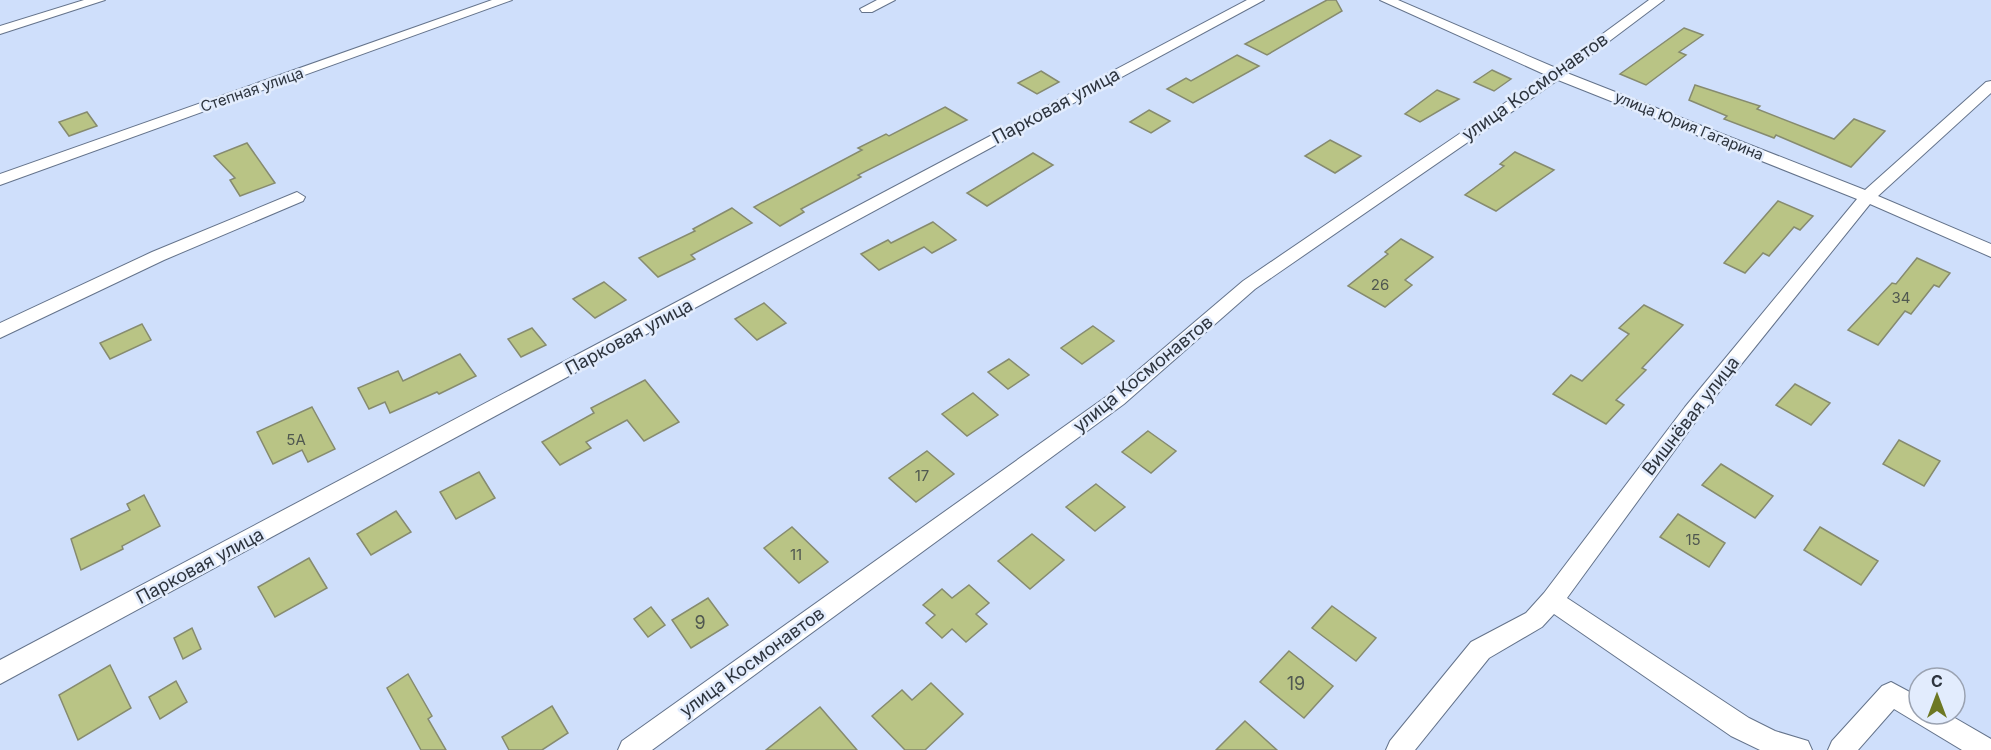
<svg xmlns="http://www.w3.org/2000/svg" width="1991" height="750" viewBox="0 0 1991 750" font-family="Inter,sans-serif">
  <rect width="100%" height="100%" fill="#cfdffb"/>
  <g fill="#b9c485" stroke="#868b6f" stroke-width="1.5">
    <path d="M1327,0H1336L1342,11L1267,55L1245,44Z"/>
    <path d="M1684,28L1703,35L1679,52L1686,55L1646,85L1620,74Z"/>
    <path d="M1237,55L1259,66L1193,103L1167,89L1186,78L1191,81Z"/>
    <path d="M1492,70L1511,79L1494,91L1474,82Z"/>
    <path d="M1041,71L1059,82L1037,94L1018,83Z"/>
    <path d="M1695,85L1760,106L1757,109L1834,139L1854,119L1885,131L1851,167L1776,135L1774,138L1724,119L1727,116L1689,100Z"/>
    <path d="M1437,90L1459,99L1420,122L1405,114Z"/>
    <path d="M945,107L967,120L858,175L861,177L801,209L804,212L780,226L754,207L862,150L858,148L886,134L889,136Z"/>
    <path d="M1149,110L1170,121L1151,133L1130,122Z"/>
    <path d="M87,112L97,126L69,136L59,122Z"/>
    <path d="M1330,140L1361,156L1335,173L1305,156Z"/>
    <path d="M247,143L275,183L240,196L230,180L235,178L214,156Z"/>
    <path d="M1515,152L1554,170L1496,211L1465,195L1504,166L1500,164Z"/>
    <path d="M1033,153L1053,165L987,206L967,193Z"/>
    <path d="M1778,201L1813,216L1800,230L1794,227L1769,256L1763,253L1745,273L1724,263Z"/>
    <path d="M732,208L752,223L691,255L695,259L658,277L639,258L695,231L693,229Z"/>
    <path d="M933,222L956,240L932,253L924,247L879,270L861,254L888,240L891,243Z"/>
    <path d="M1401,239L1433,257L1405,280L1412,285L1385,307L1348,286L1388,254L1385,252Z"/>
    <path d="M1917,258L1950,273L1939,287L1934,285L1911,314L1905,311L1878,345L1848,330L1892,283L1896,284Z"/>
    <path d="M604,282L626,300L595,318L573,299Z"/>
    <path d="M764,303L786,323L757,340L735,319Z"/>
    <path d="M1644,305L1683,325L1642,368L1646,370L1616,400L1624,405L1606,424L1553,394L1571,375L1582,381L1629,334L1619,328Z"/>
    <path d="M142,324L151,340L110,359L100,343Z"/>
    <path d="M1093,326L1114,341L1082,364L1061,348Z"/>
    <path d="M532,328L546,345L521,357L508,339Z"/>
    <path d="M460,354L476,376L439,394L437,392L390,413L385,402L369,409L358,388L398,371L403,381Z"/>
    <path d="M1009,359L1029,375L1008,389L988,372Z"/>
    <path d="M645,380L679,422L644,441L627,420L586,442L591,448L560,465L542,442L594,413L591,408Z"/>
    <path d="M1795,384L1830,403L1811,425L1776,405Z"/>
    <path d="M973,393L998,415L967,436L942,414Z"/>
    <path d="M312,407L335,449L308,462L302,450L273,464L257,432Z"/>
    <path d="M1148,431L1176,451L1151,473L1122,452Z"/>
    <path d="M1899,440L1940,461L1924,486L1883,464Z"/>
    <path d="M927,451L954,474L916,502L889,478Z"/>
    <path d="M1721,464L1773,496L1755,518L1702,485Z"/>
    <path d="M479,472L495,498L456,519L440,492Z"/>
    <path d="M1096,484L1125,507L1095,531L1066,507Z"/>
    <path d="M144,495L160,526L122,546L123,549L81,570L71,539L130,510L127,504Z"/>
    <path d="M396,511L411,532L371,555L357,534Z"/>
    <path d="M1678,514L1725,543L1709,567L1660,537Z"/>
    <path d="M792,527L828,562L799,583L764,548Z"/>
    <path d="M1820,527L1878,561L1861,585L1804,550Z"/>
    <path d="M1032,534L1064,560L1030,589L998,561Z"/>
    <path d="M309,558L327,588L275,617L258,587Z"/>
    <path d="M969,585L989,603L976,614L987,624L966,642L952,629L942,638L926,623L935,615L923,605L942,589L952,598Z"/>
    <path d="M708,598L728,625L691,648L672,620Z"/>
    <path d="M1332,606L1376,638L1356,661L1312,628Z"/>
    <path d="M651,607L665,625L648,637L634,619Z"/>
    <path d="M192,628L201,649L183,659L174,638Z"/>
    <path d="M1289,651L1333,686L1304,718L1260,682Z"/>
    <path d="M110,665L131,708L78,740L59,695Z"/>
    <path d="M408,674L432,716L428,719L446,750H421L387,688Z"/>
    <path d="M176,681L187,702L160,719L149,697Z"/>
    <path d="M931,683L963,714L925,750H905L872,716L902,690L912,700Z"/>
    <path d="M552,706L568,733L542,750H509L502,737Z"/>
    <path d="M820,707L857,750H766Z"/>
    <path d="M1245,721L1277,750H1216Z"/>
  </g>
  <g fill="none" stroke-linecap="round" stroke-linejoin="round">
    <defs>
      <g id="minor">
        <path d="M84,0H105L0,34V26Z"/>
        <path d="M492,0H512L0,185V174Z"/>
        <path d="M877,0H895L872,12H862L860,9Z"/>
        <path d="M1247,0H1264L0,684V660Z"/>
        <path d="M1380,0H1398L1556,68L1649,0H1664L1567,73L1865,190L1986,82L1991,81V93L1878,196L1991,244V257L1870,204L1699,417L1567,598L1749,718L1775,731L1808,741L1812,750H1760L1731,736L1554,614L1542,627L1489,658L1415,750H1386L1390,741L1471,642L1526,613L1544,593L1685,407L1857,199L1558,80L1255,289L1124,404L652,750H618L622,741L1110,394L1243,281L1546,75Z"/>
        <path d="M297,192L305,197L303,201L164,260L0,338V323L152,252Z"/>
        <path d="M1891,682L1919,697V714H1948L1991,739V750H1962L1894,709L1858,750H1828L1832,741L1882,686Z"/>
      </g>
    </defs>
    <use href="#minor" stroke="#64738b" stroke-width="2"/>
    <use href="#minor" fill="#fff" fill-rule="evenodd"/>
  </g>
  <g text-anchor="middle" stroke-width="5" stroke-linejoin="round" paint-order="stroke">
    <g font-size="15" fill="#2d343e" stroke="#e2ecfd">
      <text transform="translate(252 90) rotate(-19)" y="5">Степная улица</text>
      <text transform="translate(1689 126) rotate(22)" y="5">улица Юрия Гагарина</text>
    </g>
    <g font-size="15" fill="#505850">
      <text x="1380" y="290">26</text>
      <text x="1901" y="303">34</text>
      <text x="296" y="445">5А</text>
      <text x="922" y="481">17</text>
      <text x="1693" y="545">15</text>
      <text x="796" y="560">11</text>
    </g>
    <g font-size="18" fill="#2d343e" stroke="#e2ecfd">
      <text transform="translate(1535 87) rotate(-35)" y="6">улица Космонавтов</text>
      <text transform="translate(1056 106) rotate(-28)" y="6">Парковая улица</text>
      <text transform="translate(629 337) rotate(-28)" y="6">Парковая улица</text>
      <text transform="translate(1143 374) rotate(-39)" y="6">улица Космонавтов</text>
      <text transform="translate(1691 416) rotate(-52)" y="6">Вишнёвая улица</text>
      <text transform="translate(200 566) rotate(-28)" y="6">Парковая улица</text>
      <text transform="translate(752 662) rotate(-36)" y="6">улица Космонавтов</text>
    </g>
    <g font-size="18" fill="#505850">
      <text x="700" y="629">9</text>
      <text x="1296" y="690">19</text>
    </g>
  </g>
  <g transform="translate(1937 696)"><circle r="28" fill="#e2ecfd" stroke="#9aa2b1" stroke-width="1.5"/>
  <path d="M0-4.5L10 22L0 15L-10 22Z" fill="#6d7823"/>
  <text y="-9" font-size="16" font-weight="bold" text-anchor="middle" fill="#2d343e">С</text>
  </g>
</svg>
